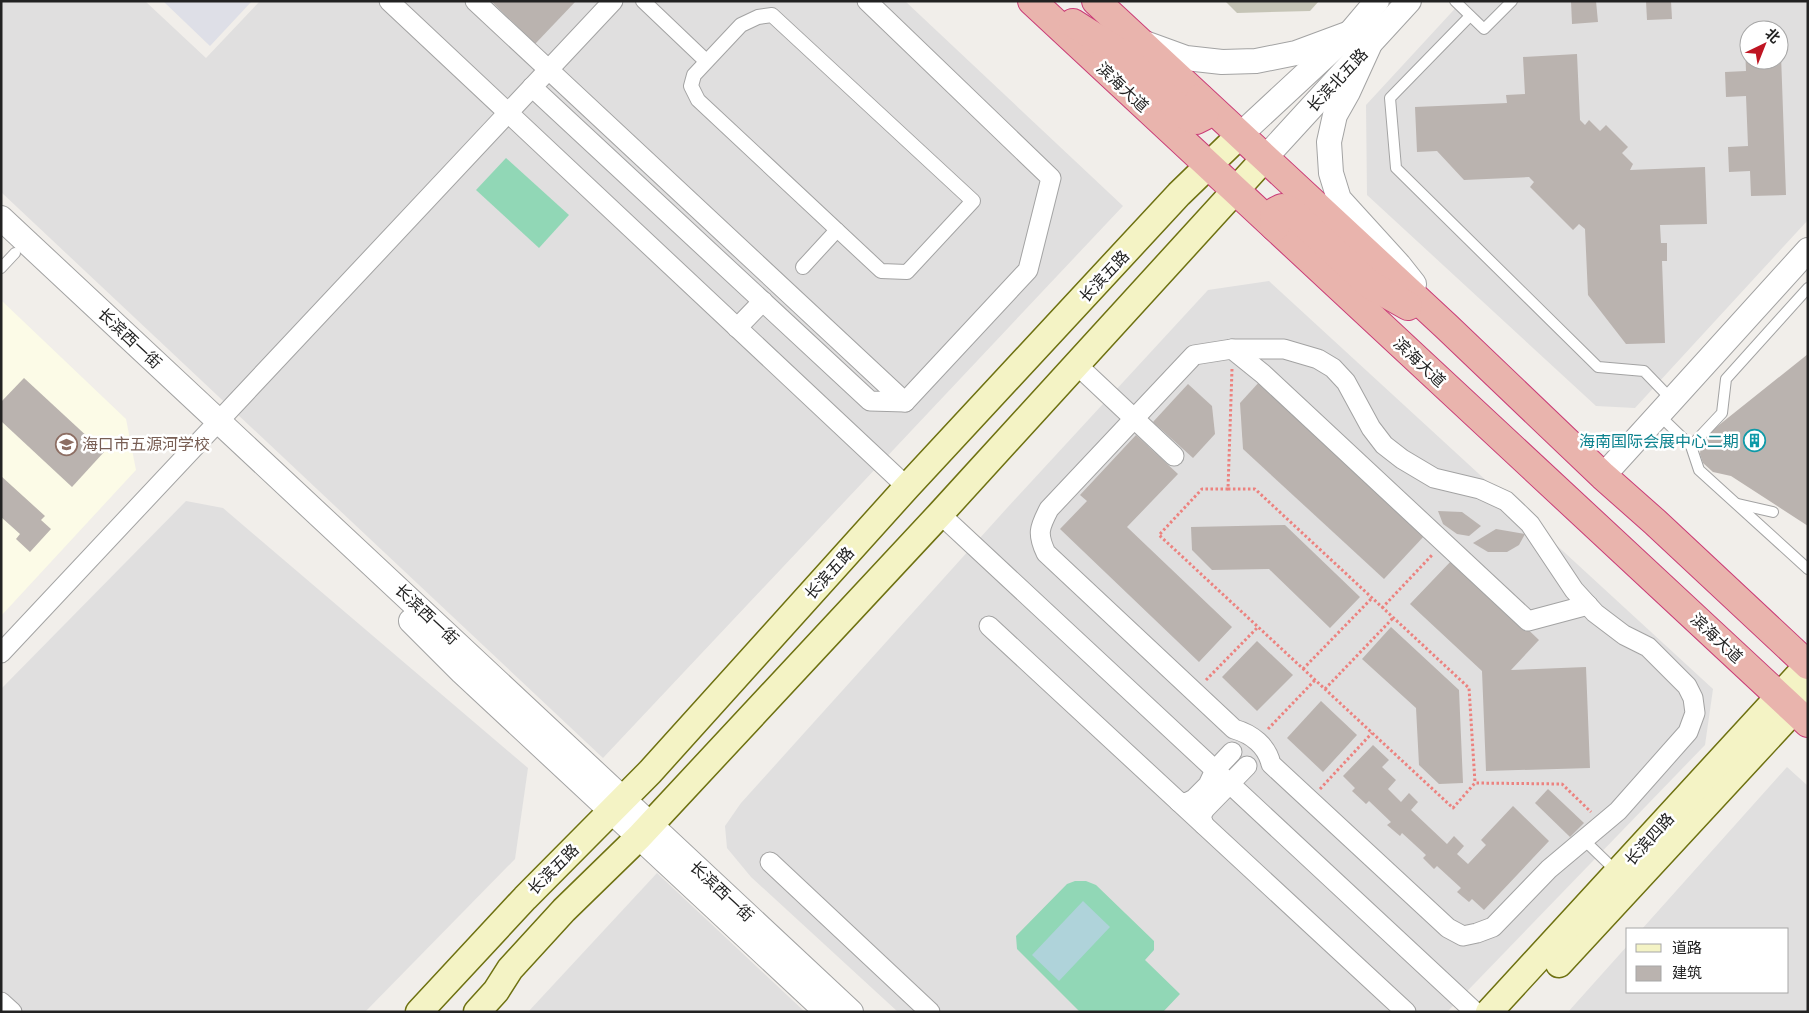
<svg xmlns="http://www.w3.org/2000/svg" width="1809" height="1013" viewBox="0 0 1809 1013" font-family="'Sofia Sans Condensed','Noto Sans SC',sans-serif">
  <rect width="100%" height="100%" fill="#f1eeea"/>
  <g fill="#e0dfdf" fill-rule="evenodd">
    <path d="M1,1H145L206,58L260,1H905L1123,206L603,758L1,192Z"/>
    <path d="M1462,1H1808V220L1635,408L1596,406L1367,195L1366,105ZM1749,30H1779V60H1749Z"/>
    <path d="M1269,281L1713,689L1705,745L1447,1012H898L751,877L727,848L725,826L741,803L1007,508L1208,290Z"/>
    <path d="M186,501L223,508L528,768L515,859L365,1012H1V689Z"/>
    <path d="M1787,767L1808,786V1012H1568L1628,945V992H1788V929H1642Z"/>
    <path d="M657,873L805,1012H528Z"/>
  </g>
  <path fill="#fcfbe7" d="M1,300L126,419L136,470L1,616Z"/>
  <path fill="#c5c4b6" d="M1225,1H1319L1310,11L1237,13Z"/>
  <g fill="#91d7b6">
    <path d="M506,158L569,215L539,248L476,190Z"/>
    <path d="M1075,881H1086L1096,885L1154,941V950L1145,960L1180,994L1163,1012H1080L1017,949L1016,936L1067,884Z"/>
  </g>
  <path fill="#dedfe7" d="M163,1H252L210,46Z"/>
  <path fill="#afd3da" d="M1083,901L1110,927L1059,981L1032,955Z"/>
  <g fill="#bab3af">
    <path d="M491,1H576L535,44Z"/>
    <path d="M1571,1H1596L1598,22L1572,24Z"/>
    <path d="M1646,1H1671L1672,19L1647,20Z"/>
    <path d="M1745,46H1749V60H1779V55H1781L1786,195L1751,196L1750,171L1729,172L1728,147L1748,146L1746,96L1726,97L1725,72L1746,71Z"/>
    <path d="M1577,54L1580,120L1585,125L1589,120L1600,131L1606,125L1628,147L1622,153L1633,164L1630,170L1705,167L1707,224L1660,225L1661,243H1667V261H1662L1665,343L1626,344L1588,295L1585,229L1579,224L1573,230L1530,187L1534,182L1529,177L1464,180L1437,151L1417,152L1415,107L1507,103L1506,95L1525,94L1523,57Z"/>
    <path d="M1808,354V526L1731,476L1713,472L1703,463L1700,454L1701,443L1704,437Z"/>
    <path d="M24,378L104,452L72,487L1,421V402Z"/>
    <path d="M1261,380L1426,534L1384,579L1243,449L1240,403Z"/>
    <path d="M1188,384L1212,406L1215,434L1193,458L1153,422Z"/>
    <path d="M1136,435L1178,474L1127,527L1232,627L1199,662L1060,529L1087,501L1080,495Z"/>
    <path d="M1,476L45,516L41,520L51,529L30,552L16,539L20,534L1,517Z"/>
    <path d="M1438,511L1462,512L1481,526L1469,536L1457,534L1443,524Z"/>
    <path d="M1285,525L1360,597L1330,628L1269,569L1212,570L1192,550L1191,527Z"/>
    <path d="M1496,529L1525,534L1519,545L1507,552H1488L1473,543Z"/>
    <path d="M1453,559L1539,640L1511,670L1586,667L1590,768L1486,771L1482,671L1410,604Z"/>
    <path d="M1391,627L1459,690L1463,783L1439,784L1419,765L1416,708L1362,659Z"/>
    <path d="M1257,641L1293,675L1257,711L1222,677Z"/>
    <path d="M1321,701L1357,735L1323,772L1287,738Z"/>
    <path d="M1373,745L1389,760L1382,767L1396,780L1388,789L1401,802L1409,793L1418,802L1411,810L1447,844L1454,836L1464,846L1457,854L1468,864L1486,845L1481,840L1513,806L1549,841L1484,910L1472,899L1469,902L1457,892L1461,888L1437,866L1434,869L1423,858L1426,855L1402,833L1400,836L1387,825L1391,822L1369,801L1366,804L1352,791L1355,788L1343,776Z"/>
    <path d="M1548,789L1584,823L1570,837L1535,803Z"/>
  </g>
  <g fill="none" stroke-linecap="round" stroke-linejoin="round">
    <defs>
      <g id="service">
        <path d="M1455,1L1484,29L1512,1"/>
        <path d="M1470,16L1390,98L1396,168L1598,367L1644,371L1672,400"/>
        <path d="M1,268L15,253"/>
        <path d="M1658,414L1691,446L1699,470L1808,569"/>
        <path d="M1691,446L1722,413L1726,379L1808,288"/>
        <path d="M1738,504L1773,512"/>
        <path d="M1584,840L1617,872"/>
      </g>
      <g id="pedestrian">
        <path d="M643,1L706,61"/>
        <path d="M772,15L973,201L907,272L881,271L698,100L691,86L694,75L741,25L758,17Z"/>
        <path d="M803,267L837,230"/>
      </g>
      <g id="minor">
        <path d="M389,1L907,487"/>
        <path d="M475,1L905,402"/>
        <path d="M532,87L870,401L905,402L1028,270L1051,178L867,1"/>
        <path d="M737,328L763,301"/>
        <path d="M1232,349H1284L1318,359L1333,368L1346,382L1371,428L1384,445L1402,459L1434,478L1480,489L1506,501L1530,524L1574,590L1595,613L1624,635L1648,647L1687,686L1693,698L1695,713L1688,732L1618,811L1549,869L1493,927L1477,933L1463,936L1448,928L1271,764C1267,746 1252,734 1234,729L1046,553C1037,534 1039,528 1049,509L1194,355Z"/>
        <path d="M1232,349L1263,374L1528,621L1588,605"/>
        <path d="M1076,364L1174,456"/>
        <path d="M940,514L1475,1012"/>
        <path d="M989,626L1406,1012"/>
        <path d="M1,653L613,1"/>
        <path d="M1179,802L1186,803L1194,799L1208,785L1215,770L1232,752"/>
        <path d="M1204,825L1201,816L1205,809L1247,766"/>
        <path d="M770,862L930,1012"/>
        <path d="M1,1002L12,1012"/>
      </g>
      <g id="tertiary">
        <path d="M1142,42L1186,58L1222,62L1256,61L1296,53L1350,33"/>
        <path d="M1369,46L1348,92L1335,115L1329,142L1331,173L1339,199L1399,265L1414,284"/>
        <path d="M1240,135L1350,33L1377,1"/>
        <path d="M1265,158L1409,1"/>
        <path d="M1,218L851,1012"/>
        <path d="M1603,476L1808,250"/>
        <path d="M411,621L462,672L827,1012"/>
      </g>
      <g id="secondary">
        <path d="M1559,964L1808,695"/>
        <path d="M419,1012L525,898L650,772L907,487L1179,194L1240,135"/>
        <path d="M477,1012L496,991L510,969L564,910L639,837L940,514L1265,158"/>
        <path d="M1489,1012L1808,665"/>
      </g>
      <g id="trunk">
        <path d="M1032,1L1808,723"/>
        <path d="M1096,1L1447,327L1603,476L1655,522L1808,665"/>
        <path d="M1073,23L1117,51L1188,117L1196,120L1204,116L1205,109L1200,98"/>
        <path d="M1275,227L1274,216L1276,211L1282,208L1291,211L1369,284L1408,306"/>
      </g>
    </defs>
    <use href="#service" stroke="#a3a3a3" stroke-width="12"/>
    <use href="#pedestrian" stroke="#a3a3a3" stroke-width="16"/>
    <use href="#minor" stroke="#a3a3a3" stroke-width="21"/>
    <use href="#tertiary" stroke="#a3a3a3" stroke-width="26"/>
    <use href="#secondary" stroke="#6e7111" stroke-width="29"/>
    <use href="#trunk" stroke="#ca3c77" stroke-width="30"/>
    <g stroke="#ec827f" stroke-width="3" stroke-dasharray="2.5 2.5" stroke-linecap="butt">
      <path d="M1232,369L1228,489H1255L1469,688L1475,783"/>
      <path d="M1228,489H1202L1159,535L1453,808L1475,783L1562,784L1591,812"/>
      <path d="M1382,608L1433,554"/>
      <path d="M1303,669L1372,598"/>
      <path d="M1206,680L1258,627"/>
      <path d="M1325,689L1393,618"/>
      <path d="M1268,729L1315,680"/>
      <path d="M1320,789L1372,733"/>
    </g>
    <use href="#service" stroke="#fff" stroke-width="10"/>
    <use href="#pedestrian" stroke="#fff" stroke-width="14"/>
    <use href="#minor" stroke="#fff" stroke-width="19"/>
    <use href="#tertiary" stroke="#fff" stroke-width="24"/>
    <use href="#secondary" stroke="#f4f3c5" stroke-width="26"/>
    <use href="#trunk" stroke="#e9b4ad" stroke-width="28"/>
  </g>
  <defs>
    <symbol id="building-ring" viewBox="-11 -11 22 22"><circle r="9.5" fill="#fff" stroke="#0f9aa8" stroke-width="1.5"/><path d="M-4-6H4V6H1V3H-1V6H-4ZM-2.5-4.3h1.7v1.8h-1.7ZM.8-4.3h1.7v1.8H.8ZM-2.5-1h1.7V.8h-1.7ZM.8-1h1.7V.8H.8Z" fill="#0f9aa8"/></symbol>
    <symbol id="school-ring" viewBox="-11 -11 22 22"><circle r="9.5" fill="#fff" stroke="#8d6e63" stroke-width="1.5"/><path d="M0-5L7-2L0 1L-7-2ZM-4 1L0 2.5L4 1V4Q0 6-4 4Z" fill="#8d6e63"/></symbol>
  </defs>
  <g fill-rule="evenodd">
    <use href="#building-ring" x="1742" y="428" width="25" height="25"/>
    <use href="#school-ring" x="54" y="432" width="25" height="25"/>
  </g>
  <g text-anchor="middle" stroke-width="5" stroke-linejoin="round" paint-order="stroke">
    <g font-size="16" fill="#222" stroke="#fff">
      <text transform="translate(1337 80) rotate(-47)" y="6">长滨北五路</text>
      <text transform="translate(1123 87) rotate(43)" y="6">滨海大道</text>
      <text transform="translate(1104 276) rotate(-47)" y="6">长滨五路</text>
      <text transform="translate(130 338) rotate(43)" y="6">长滨西一街</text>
      <text transform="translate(1420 362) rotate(43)" y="6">滨海大道</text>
      <text transform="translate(829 573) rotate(-48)" y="6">长滨五路</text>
      <text transform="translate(427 614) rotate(43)" y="6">长滨西一街</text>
      <text transform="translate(1717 638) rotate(43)" y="6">滨海大道</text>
      <text transform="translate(1649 839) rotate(-48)" y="6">长滨四路</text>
      <text transform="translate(553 869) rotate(-45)" y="6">长滨五路</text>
      <text transform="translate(722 891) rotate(43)" y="6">长滨西一街</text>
    </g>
    <g font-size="16" fill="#0d838f" stroke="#fff" text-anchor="end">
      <text x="1739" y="447">海南国际会展中心二期</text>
    </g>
    <g font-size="16" fill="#785e54" stroke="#fff" text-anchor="start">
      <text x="82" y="450">海口市五源河学校</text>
    </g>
  </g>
  <rect width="1809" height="1013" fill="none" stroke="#222222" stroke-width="5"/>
  <rect x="1626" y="928" width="162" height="65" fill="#ffffff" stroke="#a7a7a7"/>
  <rect x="1636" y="944" width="25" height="8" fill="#f4f3c5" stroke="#a7a7a7"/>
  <text x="1672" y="953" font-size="15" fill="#222222">道路</text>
  <rect x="1636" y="966" width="25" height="15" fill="#bab3af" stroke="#a7a7a7"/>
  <text x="1672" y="978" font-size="15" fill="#222222">建筑</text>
  <g transform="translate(1764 45) rotate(43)"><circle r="24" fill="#ffffff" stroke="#a7a7a7"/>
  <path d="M0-4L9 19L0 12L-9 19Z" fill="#bf1522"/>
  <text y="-8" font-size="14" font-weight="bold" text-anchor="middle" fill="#222222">北</text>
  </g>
</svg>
